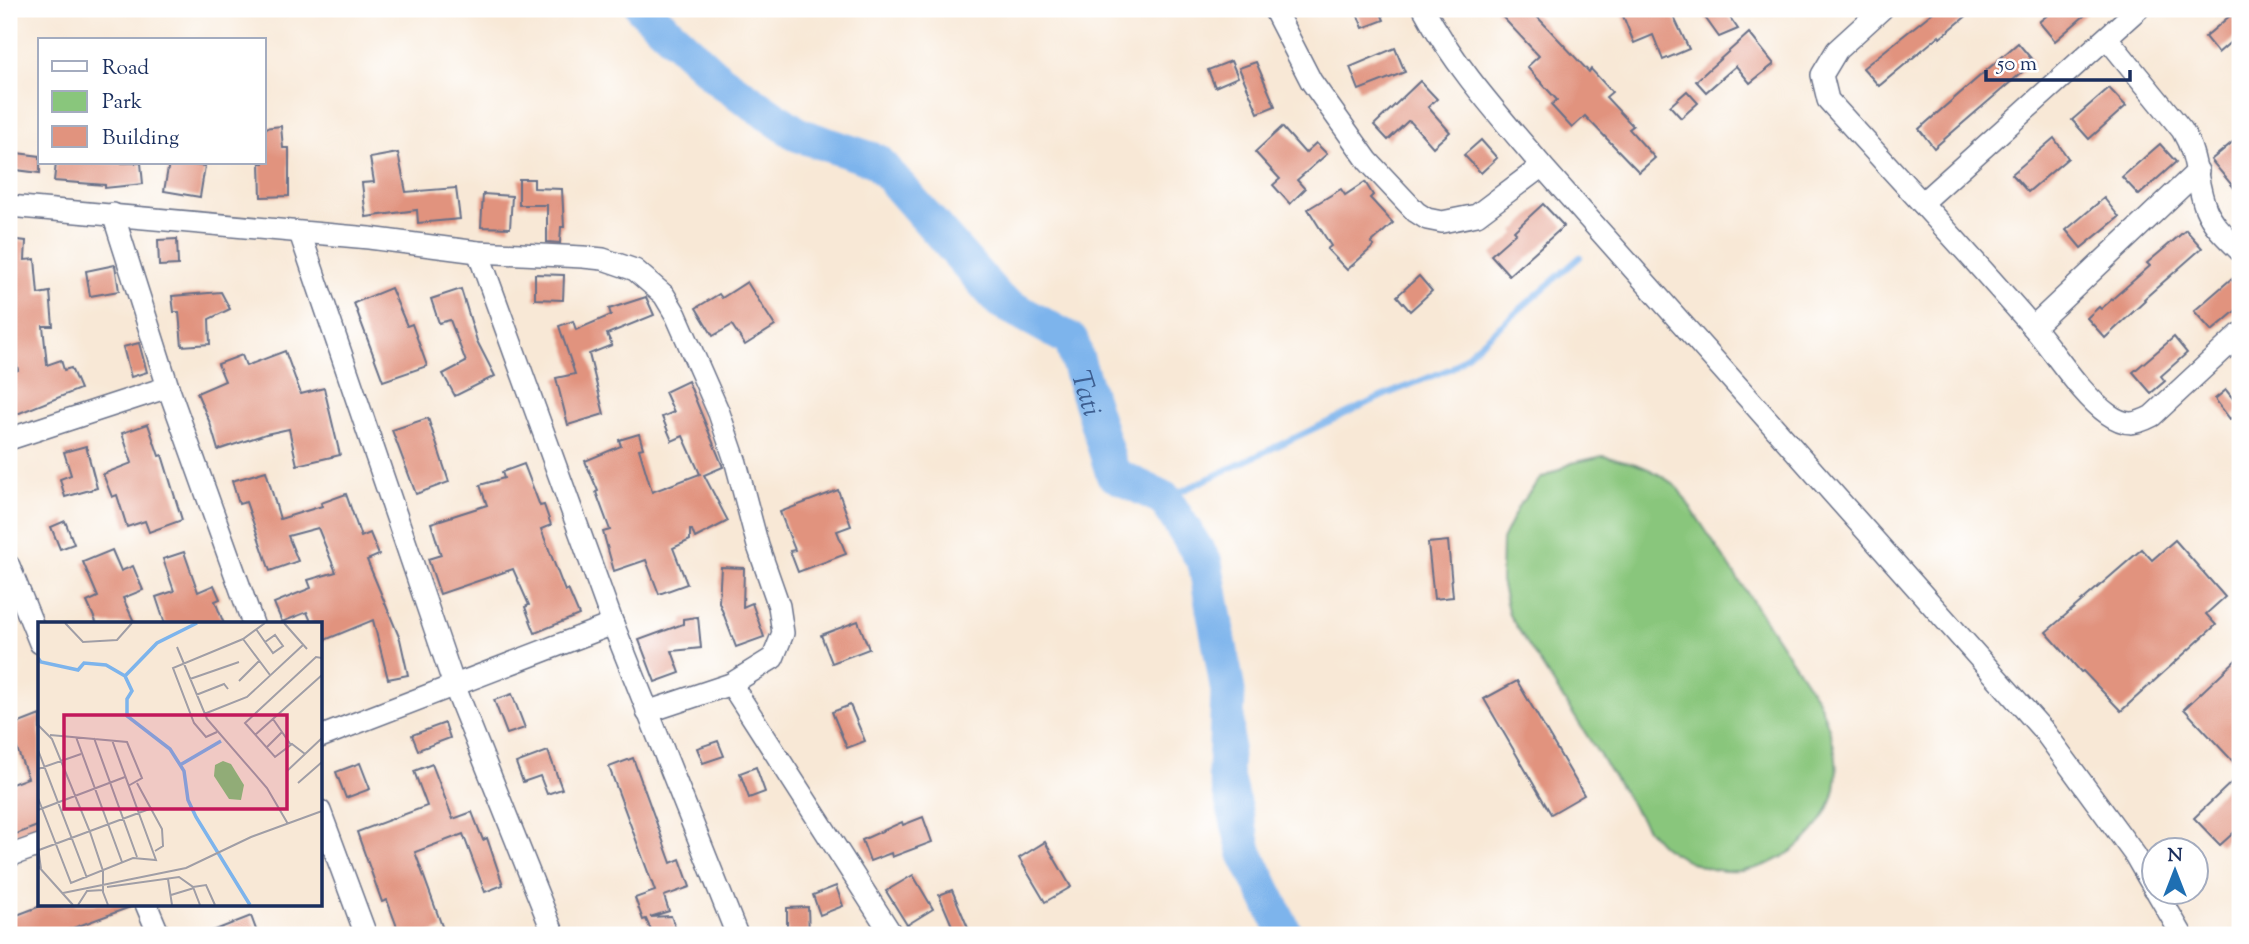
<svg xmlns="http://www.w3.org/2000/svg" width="2249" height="944" viewBox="0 0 2249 944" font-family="'Sorts Mill Goudy',serif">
  <rect width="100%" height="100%" fill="#fff"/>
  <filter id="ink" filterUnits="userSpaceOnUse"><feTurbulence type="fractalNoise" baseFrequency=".0143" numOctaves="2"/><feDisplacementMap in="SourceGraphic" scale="14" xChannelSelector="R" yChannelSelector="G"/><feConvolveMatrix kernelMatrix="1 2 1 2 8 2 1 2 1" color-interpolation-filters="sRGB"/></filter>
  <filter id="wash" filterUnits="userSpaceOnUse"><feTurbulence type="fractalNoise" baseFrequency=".00686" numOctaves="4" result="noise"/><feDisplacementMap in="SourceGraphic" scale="28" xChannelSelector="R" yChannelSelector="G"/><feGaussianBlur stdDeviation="1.57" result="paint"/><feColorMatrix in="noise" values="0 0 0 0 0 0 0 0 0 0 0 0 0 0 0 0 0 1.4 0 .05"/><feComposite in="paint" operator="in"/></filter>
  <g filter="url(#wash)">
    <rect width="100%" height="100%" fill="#f8e8d6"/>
    <path fill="#89c67c" stroke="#527a6d" stroke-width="2" d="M1603,456C1633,462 1652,467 1677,487L1818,700C1830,728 1841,758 1835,789C1824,839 1768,879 1717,870C1702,868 1680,858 1667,849C1660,845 1654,836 1648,830L1509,615L1501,581L1502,540L1519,505L1540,479L1572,463Z"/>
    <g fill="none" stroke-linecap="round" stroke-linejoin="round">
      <path stroke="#7db4ec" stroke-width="6" d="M1165,499L1383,396L1452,368L1580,257"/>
      <path stroke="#7db4ec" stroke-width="35" id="s1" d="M643,9L721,81L799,135L877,161L1000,301L1071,340L1113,474L1165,499L1205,563L1228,691L1225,773L1246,854L1286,935"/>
    </g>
    <g id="blocks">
      <g fill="#e1937e">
        <path d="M1355,9H1379L1384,20L1363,28Z"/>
        <path d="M1495,9H1530L1589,72L1591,69L1612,92L1606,97L1633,126L1629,129L1655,158L1639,172L1585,116L1572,128L1551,105L1557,100L1527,67L1539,56Z"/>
        <path d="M1641,9H1670L1689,49L1663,60L1653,35L1634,43L1623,16Z"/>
        <path d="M1699,9H1724L1738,29L1719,37Z"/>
        <path d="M1937,9H1975L1940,38L1939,36L1879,86L1863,68Z"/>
        <path d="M2055,9H2092L2055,41L2039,22Z"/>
        <path d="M2231,15L2240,25V34L2218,53L2205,37Z"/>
        <path d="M1749,33L1774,64L1750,83L1736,66L1706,92L1696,81Z"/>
        <path d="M2018,43L2034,62L1934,148L1919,129Z"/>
        <path d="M1395,48L1405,72L1359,90L1350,67Z"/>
        <path d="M1231,61L1238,77L1215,87L1208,70Z"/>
        <path d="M1256,62L1275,106L1258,113L1239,68Z"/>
        <path d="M1420,81L1437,99L1428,107L1450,132L1433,147L1411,122L1408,121L1388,140L1374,125Z"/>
        <path d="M2109,88L2126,106L2089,139L2072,120Z"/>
        <path d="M1687,91L1698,103L1681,118L1670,106Z"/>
        <path d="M281,126L283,148H289V196L261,197L260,163H264V128Z"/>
        <path d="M1282,127L1305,153L1316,143L1327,154L1297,180L1305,189L1290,204L1273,185L1280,179L1255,152Z"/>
        <path d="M2240,136V195L2211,160Z"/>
        <path d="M2054,138L2068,158L2028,192L2012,174Z"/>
        <path d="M1481,140L1497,158L1481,173L1464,155Z"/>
        <path d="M2160,144L2176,162L2139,195L2122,177Z"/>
        <path d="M9,152L40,156V173L9,169Z"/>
        <path d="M398,153L406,192L456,188L460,219L418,223L417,210L366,217L362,183L374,182L370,158Z"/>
        <path d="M56,163H141L143,184L105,188V185L54,181Z"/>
        <path d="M169,163L205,166L200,197L164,191Z"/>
        <path d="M519,179H534V188L562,189L564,227H561L560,243L547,242V205H519Z"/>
        <path d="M1365,182L1373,195L1370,198L1393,223L1371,243L1374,246L1347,270L1327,249L1331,246L1308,209L1341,189L1345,195Z"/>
        <path d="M483,194L512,196L510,228L481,227Z"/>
        <path d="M2104,198L2119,217L2081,248L2066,230Z"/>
        <path d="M1543,204L1564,226L1509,275L1491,255L1516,233L1514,231Z"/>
        <path d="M2186,230L2202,248L2144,299L2145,301L2105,338L2087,318L2099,307L2101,309L2150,266L2147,263Z"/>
        <path d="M9,239L26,241L25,260L35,259L38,294L50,292L53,326H43L47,365L61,360L64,370L71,368L80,389L12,416L9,408V374L18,370L9,334V322L13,321Z"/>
        <path d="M177,239L178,265L159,266L158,240Z"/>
        <path d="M115,265L119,291L90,296L86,271Z"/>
        <path d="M535,274L564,275L563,300L535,299Z"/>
        <path d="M1419,276L1432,291L1410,311L1397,296Z"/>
        <path d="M2231,279L2240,290V307L2212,331L2194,311Z"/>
        <path d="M747,282L775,326L745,345L732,325L713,336L696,308L719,294L722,298Z"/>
        <path d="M391,288L407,326L412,324L427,366L383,381L354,303Z"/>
        <path d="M461,289L477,341L495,376L455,396L443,374L466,362L450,320L439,323L431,299Z"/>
        <path d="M221,292L230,309L209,319L210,344L182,346L179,312H174L172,296Z"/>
        <path d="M646,297L654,315L607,334L612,345L589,354L604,414L568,425L556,378L575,374L559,326L573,321L576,330L611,315L609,309Z"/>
        <path d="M2174,337L2187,353L2161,376L2165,381L2151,393L2133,372Z"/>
        <path d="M139,343L147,372L131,377L123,347Z"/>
        <path d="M285,351L301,394L324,388L340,455L297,465L289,429L266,434L218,450L210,423L197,393L225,381L218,364L242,355L246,366Z"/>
        <path d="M688,381L723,467L704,475L728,521L695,538L692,530H690V540L673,548L687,584L659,594L646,560L614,571L603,532L610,530L596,492L598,491L585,461L621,446L619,440L639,434L643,448L639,449L652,492L700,474L683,436L672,441L662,417L674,412L665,392Z"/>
        <path d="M2226,390L2240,407V411L2230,419L2215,399Z"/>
        <path d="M428,418L449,482L416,494L392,430Z"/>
        <path d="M148,424L159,456L162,455L182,520L149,532L145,521L127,527L117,495L112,497L103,474L132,463L122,433Z"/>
        <path d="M86,446L97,488L65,497L60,479L71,475L64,452Z"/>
        <path d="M524,464L540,506L544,505L551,525L541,529L565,591L568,589L579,615L535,633L525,607L529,605L513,569L440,594L428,559L441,555L431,523L487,505L480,485L504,478L502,472Z"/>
        <path d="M266,471L280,519L322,506L321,503L346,494L361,537L370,533L379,555L367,560L400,639L408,675L388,679L373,620L320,642V624H312L307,612L282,622L274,603L311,588L308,580L336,572L318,528L288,536L298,561L270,571L246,502L239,504L232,481Z"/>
        <path d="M838,490L851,526L837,531L846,554L798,572L790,551L795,550L780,512Z"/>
        <path d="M65,521L74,544L60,549L51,527Z"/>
        <path d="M2175,540L2225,597L2206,614L2216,625L2121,711L2083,671L2081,672L2046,632L2142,549L2152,560Z"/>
        <path d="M1448,541L1453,597L1434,599L1428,543Z"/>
        <path d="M112,550L121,571L133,566L143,590L123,598L135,624H97L87,602L98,597L83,562Z"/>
        <path d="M184,552L198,592L214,585L220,599L215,601L224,624H165L156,597L174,591L163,559Z"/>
        <path d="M721,567L744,568L743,607L752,603L764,637L736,647L719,602Z"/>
        <path d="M698,617L701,648L672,651L680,673L655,682L639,640L683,624V619Z"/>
        <path d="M858,621L869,649L832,663L821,635Z"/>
        <path d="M2240,656V769L2184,709Z"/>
        <path d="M1517,681L1584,795L1551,814L1484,699Z"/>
        <path d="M512,694L525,728L507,734L494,700Z"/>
        <path d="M850,705L865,741L847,748L832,712Z"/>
        <path d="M40,715V825L14,835L9,821V785L28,778L9,727Z"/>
        <path d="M445,723L450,738L418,750L412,735Z"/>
        <path d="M718,741L724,756L703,763L697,748Z"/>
        <path d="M548,751L562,789L547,794L540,776L523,782L516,763Z"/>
        <path d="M633,758L671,863L680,859L690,887L664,896L669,911L650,917L671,916L678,935H653L646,919L643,920L635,898L655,891L609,767Z"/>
        <path d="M360,763L370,789L346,798L336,772Z"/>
        <path d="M432,764L453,819L472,812L483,840L487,838L503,885L485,892L463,834L415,852L443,929L427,935H400L387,900L382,902L357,832L427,806L414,771Z"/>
        <path d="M756,767L765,792L749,798L740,773Z"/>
        <path d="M2240,774V827L2220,845L2194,818Z"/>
        <path d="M923,817L932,842L892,857L891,853L870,861L862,840L902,822L903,825Z"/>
        <path d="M1045,842L1071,887L1045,902L1019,858Z"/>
        <path d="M913,875L933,909L907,925L886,891Z"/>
        <path d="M836,886L843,906L820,915L813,895Z"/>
        <path d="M952,890L971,935H956L939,895Z"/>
        <path d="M46,904H133V906L54,935H9V918Z"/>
        <path d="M808,907L809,935H787V908Z"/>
        <path d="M251,916L258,935H205V934Z"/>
      </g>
    </g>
  </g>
  <g filter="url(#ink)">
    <use href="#blocks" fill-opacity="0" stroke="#687088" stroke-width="2"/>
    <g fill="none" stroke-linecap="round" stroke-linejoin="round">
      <defs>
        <g id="minor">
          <path d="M1274,9L1311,81L1368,161L1416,212L1427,219L1442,222L1477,215L1542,166"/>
          <path d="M1424,9C1455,67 1500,116 1542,166L2044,731L2135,855L2154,888"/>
          <path d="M1882,9L1837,50L1822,75L1828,100C1896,175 1965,249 2032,326C2054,351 2081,395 2108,414C2125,426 2135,425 2152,416L2240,334"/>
          <path d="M2107,38L2182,130C2199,158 2195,181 2206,209C2213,226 2227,238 2240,251"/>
          <path d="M1922,203L2138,9"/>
          <path d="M9,206L369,238L478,252L583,257L603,259L635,270L664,295L676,315L719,413L736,463L758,546L779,606L783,633L773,658L731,684L647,712"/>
          <path d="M113,214L168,387L253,624"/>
          <path d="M300,233L454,685L554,935"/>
          <path d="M478,252L613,624L737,935"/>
          <path d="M2033,327L2198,171"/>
          <path d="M9,439L168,387"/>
          <path d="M9,566L40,643"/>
          <path d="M731,684L892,935"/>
          <path d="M320,737L613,624"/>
          <path d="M320,811L366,935"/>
          <path d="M9,856L40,845"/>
          <path d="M2157,892L2182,935"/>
          <path d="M146,904L159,935"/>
        </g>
      </defs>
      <use href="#minor" stroke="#687088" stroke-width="24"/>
      <use href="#minor" stroke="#fff" stroke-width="21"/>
    </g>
  </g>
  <g text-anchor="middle" stroke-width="6" stroke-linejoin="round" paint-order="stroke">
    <g font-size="28" font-style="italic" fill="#3d5e90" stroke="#fff">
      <text dy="10" stroke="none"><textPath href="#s1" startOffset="606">Tati</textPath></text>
    </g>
  </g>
  <g transform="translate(38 622)">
    <rect width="284" height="284" fill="#f8e8d6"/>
    <path d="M185,139L193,142L206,163L203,178L191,177L176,154L177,143Z" fill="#89c67c"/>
    <path fill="none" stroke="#7db4ec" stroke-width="3.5" d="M0,36L3,40L40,48L46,41L68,43L87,54L94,69L89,77V94L132,127L146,149L150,178L158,195L212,283M87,54L119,21L159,1M142,143L183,119"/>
    <path fill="none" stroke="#a09ea6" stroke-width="2" d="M27,1L45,20L79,18L94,1M246,1L269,27M218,7L227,20L235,31L245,24L237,13L227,20M205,17L232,53M139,25L169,97L229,166L250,202M152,57L201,40M201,59L221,39M158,73L186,62L190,67M166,92L209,75L265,23M235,97L253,123M0,103L14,117L52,210L65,249V270L70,283M179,110L168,115L156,101L135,46L205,17L227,1M12,113L89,120L104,156L90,164M217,113L284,53M38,115L84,240M56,116L99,235M228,126L244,110M0,128L49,256M267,132L254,122L237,135L207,101L278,35L284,36M0,147L43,132M249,149L284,116M99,161L124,207L125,224L117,229M260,161L284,140M0,176L33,261L95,236L118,238L74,118M0,188L87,155M0,225L3,247M1,228L114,186M0,244L35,283M130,257L134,283M69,265L141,255L155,265L162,283M155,265L168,263L177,283M25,271L148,246L213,215L284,189M133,273L156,266M40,283L49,269L65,268"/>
    <path fill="#c2185b" fill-opacity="0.15" stroke="#c2185b" stroke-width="3.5" d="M26,93H249V187H26Z"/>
    <rect width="284" height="284" fill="none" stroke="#1b2f5e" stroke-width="3.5"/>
  </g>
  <rect width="2249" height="944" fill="none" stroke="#fff" stroke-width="35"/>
  <rect x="38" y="38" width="228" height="126" fill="#ffffff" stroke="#a4acbf" stroke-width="2"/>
  <rect x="52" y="61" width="35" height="10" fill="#ffffff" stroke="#a4acbf" stroke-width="2"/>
  <text x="102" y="74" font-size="21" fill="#1b2f5e">Road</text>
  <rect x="52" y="91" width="35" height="21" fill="#89c67c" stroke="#a4acbf" stroke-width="2"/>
  <text x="102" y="108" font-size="21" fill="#1b2f5e">Park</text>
  <rect x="52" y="126" width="35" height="21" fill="#e1937e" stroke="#a4acbf" stroke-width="2"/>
  <text x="102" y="144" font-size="21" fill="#1b2f5e">Building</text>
  <g transform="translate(2175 871)"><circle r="33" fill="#ffffff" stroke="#a4acbf" stroke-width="2"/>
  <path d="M0-5L12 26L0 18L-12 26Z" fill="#1f6fb2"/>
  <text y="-10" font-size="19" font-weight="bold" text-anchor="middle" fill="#1b2f5e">N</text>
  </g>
  <path d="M1986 70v10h144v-10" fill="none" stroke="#1b2f5e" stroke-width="3.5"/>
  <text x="1997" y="70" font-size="21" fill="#1b2f5e" stroke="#ffffff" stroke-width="5" paint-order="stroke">50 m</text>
</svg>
